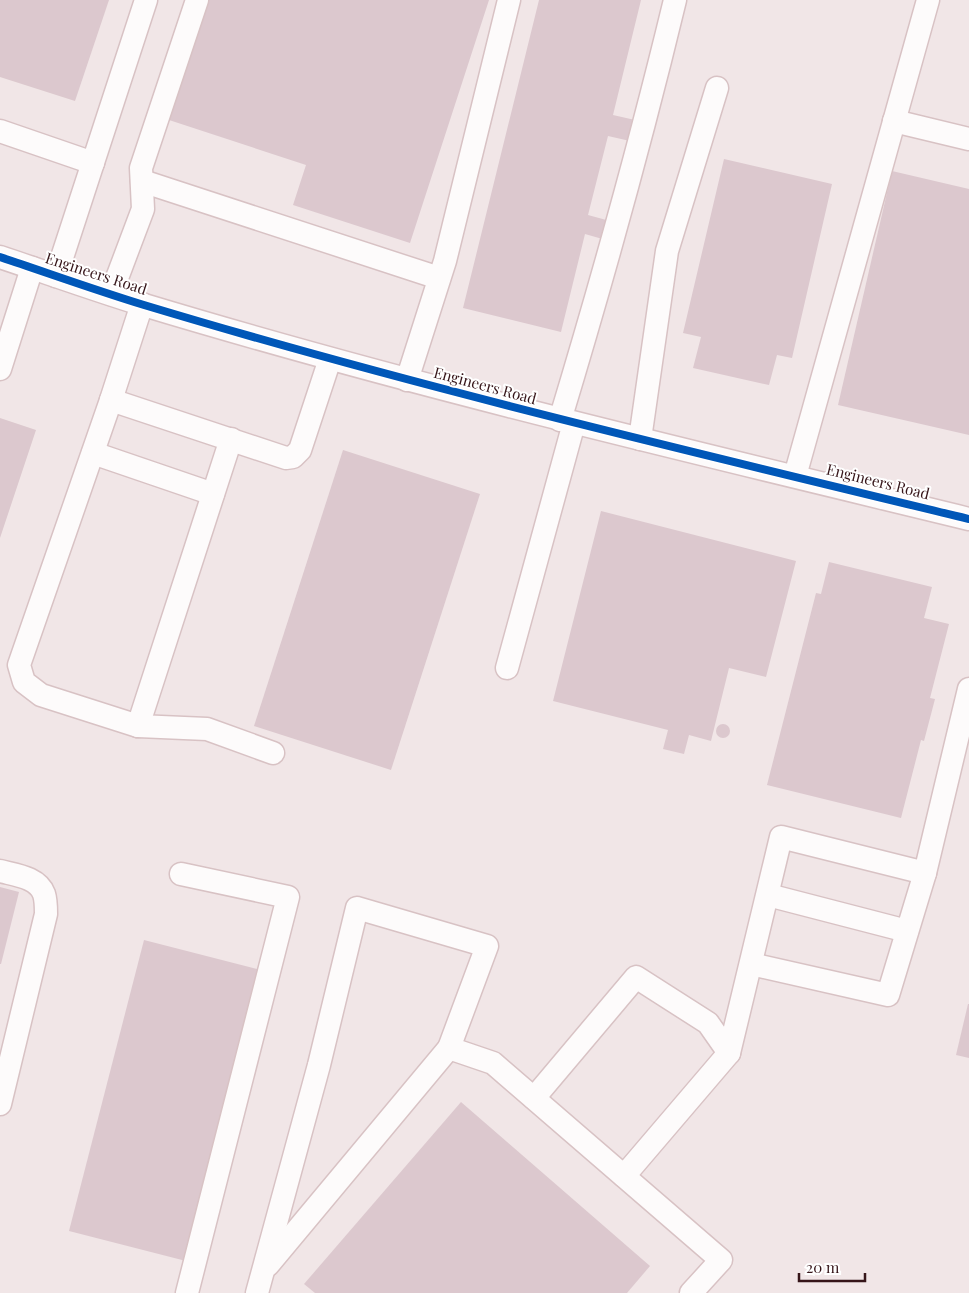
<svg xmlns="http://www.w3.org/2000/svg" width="969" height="1293" viewBox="0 0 969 1293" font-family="'Playfair Display',serif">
  <rect width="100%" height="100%" fill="#f1e6e7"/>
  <g fill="#dcc8ce">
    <path d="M0,0H109L75,101L0,77Z"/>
    <path d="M208,0H489L410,243L293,205L306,165L169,120Z"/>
    <path d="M539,0H641L613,115L635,120L630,141L608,136L588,215L610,221L606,240L585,234L561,332L463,308Z"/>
    <path d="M724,159L832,184L792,358L777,355L769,385L693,368L701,337L683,333Z"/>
    <path d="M892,171L969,189V435L838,405Z"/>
    <path d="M0,418L36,430L0,538Z"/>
    <path d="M343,450L480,494L391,770L254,726Z"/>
    <path d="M601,511L796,561L766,677L729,668L711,741L689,735L684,754L663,749L668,730L553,701Z"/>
    <path d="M829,562L932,587L924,618L949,624L930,698L935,699L924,741L921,740L901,818L767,785L816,593L821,594Z"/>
    <circle cx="723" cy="731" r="7"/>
    <path d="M0,887L19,892L1,964H0Z"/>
    <path d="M144,940L261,970L186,1261L69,1231Z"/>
    <path d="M968,1004H969V1058L956,1055Z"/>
    <path d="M461,1102L650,1266L627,1293H315L304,1284Z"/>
  </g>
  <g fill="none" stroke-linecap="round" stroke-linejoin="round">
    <defs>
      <g id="minor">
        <path d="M894,121L969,139"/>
        <path d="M0,131L93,163"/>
        <path d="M142,181L439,278"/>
        <path d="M0,257C48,273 95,290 144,305C416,387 693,452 969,519"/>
        <path d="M56,276L146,0"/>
        <path d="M111,294L143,209L141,168L197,0"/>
        <path d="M142,304L111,400L286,458L293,457L300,450L330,359"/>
        <path d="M0,369L32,268"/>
        <path d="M407,380L445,261L509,0"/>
        <path d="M111,400L19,665L24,682L41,695L138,726L207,729L273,753"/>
        <path d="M560,420C602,281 641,141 675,0"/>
        <path d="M640,439L667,251L717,88"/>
        <path d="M93,453L213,494"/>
        <path d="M795,476L928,0"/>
        <path d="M507,668L574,423"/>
        <path d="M138,726L231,439"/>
        <path d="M0,871C15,875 38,877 44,894C46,900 46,908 46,914L0,1104"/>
        <path d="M181,874L288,897L187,1293"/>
        <path d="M768,895L907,931"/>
        <path d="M751,964L888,995L925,873"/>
        <path d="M534,1098L636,977L708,1023L729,1053"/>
        <path d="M624,1176L729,1053L781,837L925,873L969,689"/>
        <path d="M268,1265L449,1048"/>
        <path d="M257,1293L319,1065L357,908L487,946L449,1048L493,1063L721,1260L691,1293"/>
      </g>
    </defs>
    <use href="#minor" stroke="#d8c2c4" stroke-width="25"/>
    <use href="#minor" stroke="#fdfbfb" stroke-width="22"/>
    <defs>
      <path id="cycleway" d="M0,257C48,273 95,290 144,305C416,387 693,452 969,519"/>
    </defs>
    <use href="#cycleway" stroke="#fff" stroke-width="11"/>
    <use href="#cycleway" stroke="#0057b8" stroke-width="8"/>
  </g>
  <g text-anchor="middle" stroke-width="4" stroke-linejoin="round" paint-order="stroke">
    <g font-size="15" fill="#361519" stroke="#fff">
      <text transform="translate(96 274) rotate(18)" y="5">Engineers Road</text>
      <text transform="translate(485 386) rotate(15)" y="5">Engineers Road</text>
      <text transform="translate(878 482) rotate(14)" y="5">Engineers Road</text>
    </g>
  </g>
  <path d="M799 1273v8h66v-8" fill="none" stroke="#361519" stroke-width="2.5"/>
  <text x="806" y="1273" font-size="15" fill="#361519" stroke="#ffffff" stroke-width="4" paint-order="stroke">20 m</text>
</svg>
